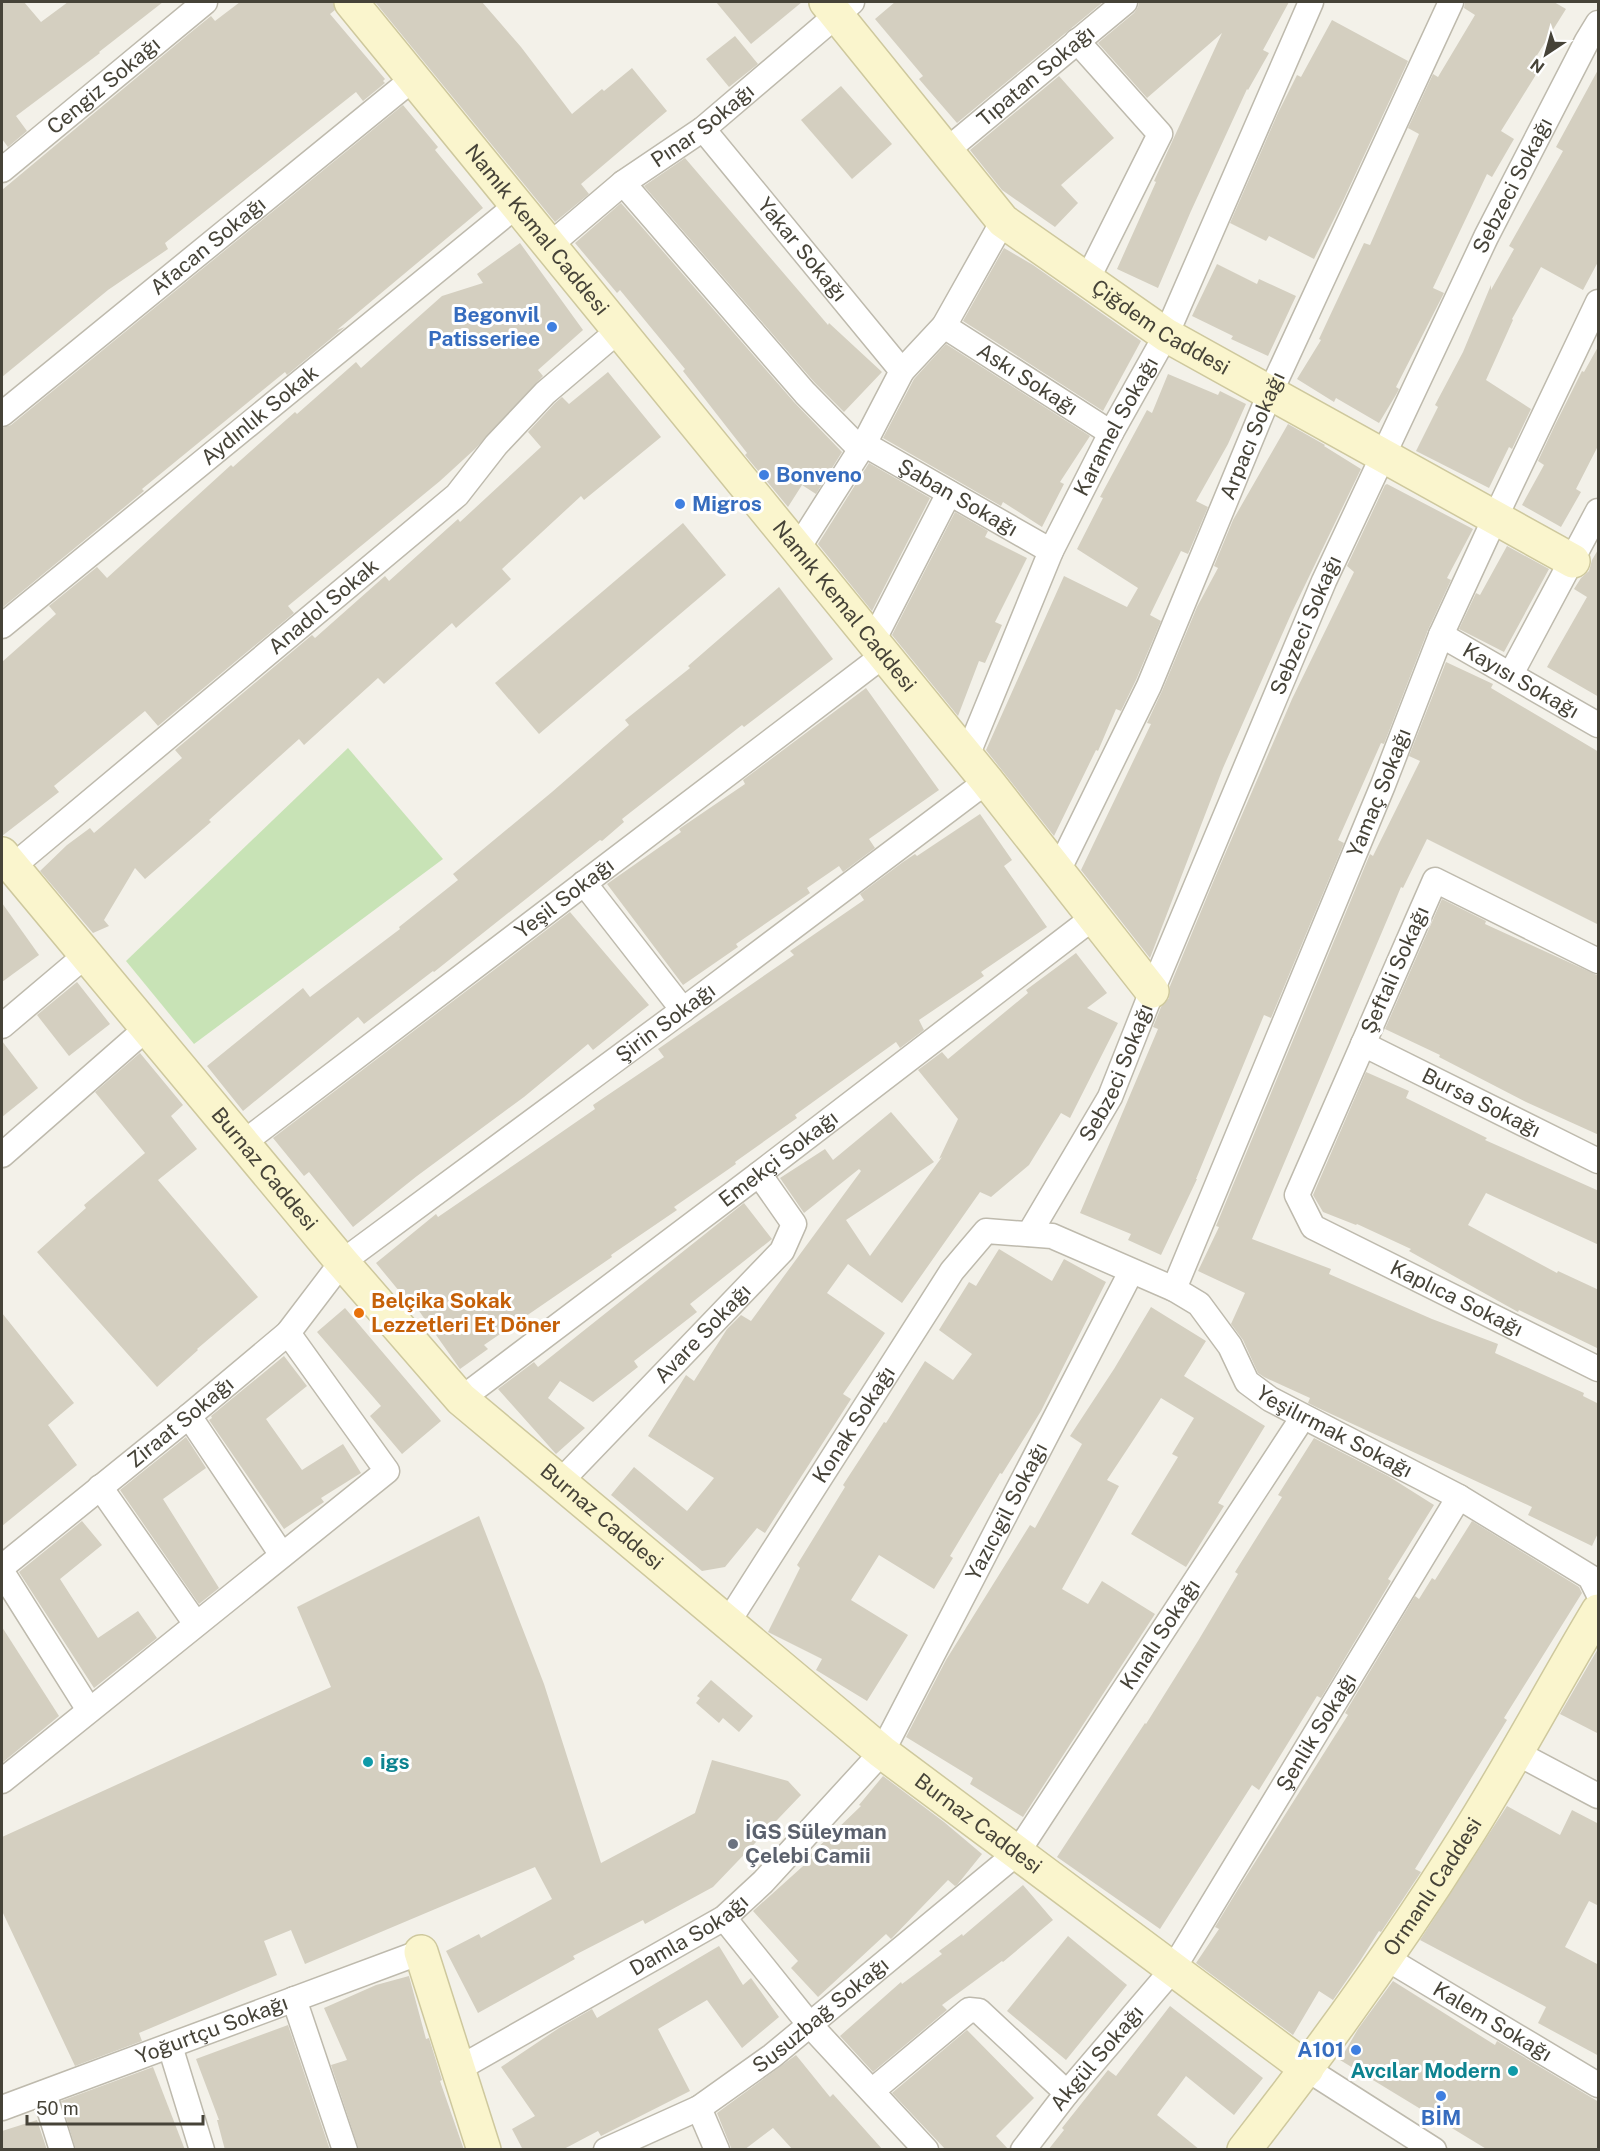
<svg xmlns="http://www.w3.org/2000/svg" width="1600" height="2151" viewBox="0 0 1600 2151" font-family="'Public Sans',sans-serif">
  <rect width="100%" height="100%" fill="#f3f1e9"/>
  <path fill="#c8e3b6" d="M348,748L443,859L194,1044L126,961Z"/>
  <g fill="#d4cfc0">
    <path d="M2,2H24L41,22L68,2H163L99,52L100,53L16,116L27,131L8,147L2,139Z"/>
    <path d="M240,2H333L335,10L330,14L385,79L383,81L385,83L363,101L356,92L165,243L168,249L108,290L2,377V190L190,33L211,16L215,21Z"/>
    <path d="M375,2H482L521,47L572,114L602,89L604,91L632,68L667,111L581,184L589,194L555,222Z"/>
    <path d="M716,2H802L751,44Z"/>
    <path d="M895,2H1103L957,123L919,79L923,76L875,19Z"/>
    <path d="M1139,2H1289L1263,50L1269,53L1248,90L1247,89L1191,211L1158,288L1117,269L1156,182L1154,181L1222,33L1147,98L1098,43L1134,13L1138,7Z"/>
    <path d="M1465,2H1554L1566,9L1529,68L1537,73L1501,131L1514,139L1492,177L1487,174L1433,288L1444,293L1396,387L1399,389L1397,393L1379,423L1336,398L1334,402L1297,379L1321,340L1319,339L1364,243L1370,245L1419,134L1408,128L1433,74L1438,77L1475,15L1464,8Z"/>
    <path d="M1332,20L1408,61L1342,203L1314,259L1269,236L1266,241L1230,223L1278,113L1297,75L1301,77Z"/>
    <path d="M735,36L758,64L729,87L706,59Z"/>
    <path d="M1599,68V260L1583,290L1541,267L1512,319L1513,320L1486,380L1531,409L1512,449L1509,447L1489,488L1416,451L1438,407L1435,405L1463,352L1491,285V290L1514,249L1509,246L1563,151L1556,147Z"/>
    <path d="M1059,76L1114,138L1061,185L1078,203L1055,227L1002,190L970,150Z"/>
    <path d="M841,86L892,144L852,179L801,120Z"/>
    <path d="M403,105L438,147L435,150L483,208L337,330L345,327L287,375L285,372L142,489L144,491L2,608V428L11,425Z"/>
    <path d="M685,158L828,325L829,323L882,372L844,412L815,383L644,186Z"/>
    <path d="M621,203L794,402L842,452L816,494L802,485L788,507L745,455L747,453L683,371L685,369L620,290L617,293L575,243Z"/>
    <path d="M520,243L583,330L538,370L543,376L475,449L440,481L288,606L294,613L158,726L145,711L54,786L59,792L2,836V662L56,614L49,606L97,567L107,578L231,465L233,467L295,412L297,414L356,362L361,368L442,296L483,283L477,274Z"/>
    <path d="M1004,248L1033,265L1141,341L1103,411L963,321Z"/>
    <path d="M1217,264L1257,284L1259,279L1296,296L1268,356L1231,339L1233,336L1192,316Z"/>
    <path d="M946,344L1090,436L1060,482L1064,484L1042,527L1003,502L1001,506L883,438L914,379Z"/>
    <path d="M1599,345V444L1576,489L1581,492L1561,527L1522,505L1544,465L1538,461L1555,425L1582,371L1584,372Z"/>
    <path d="M608,372L661,437L584,500L581,496L502,569L511,579L456,628L452,623L384,684L378,678L304,745L299,739L209,820L211,822L145,879L135,868L104,920L109,926L93,933L40,871L67,845L90,828L94,833L182,758L175,750L312,635L315,638L385,576L389,581L458,519L460,522L541,447L528,432L555,403L562,397L569,404Z"/>
    <path d="M1168,374L1218,395L1220,391L1246,404L1228,444L1196,501L1208,507L1188,554L1181,551L1150,615L1161,621L1136,680L1121,711L1116,709L1098,751L1096,750L1054,836L986,750L1064,576L1127,607L1138,588L1077,549L1103,498L1100,497L1147,410L1152,413Z"/>
    <path d="M1288,424L1325,445L1324,446L1361,469L1292,612L1223,768L1150,958L1081,870L1151,724L1147,723L1162,691L1197,607L1218,568L1214,566L1233,520Z"/>
    <path d="M869,463L930,498L872,611L818,544Z"/>
    <path d="M1387,484L1473,529L1447,578L1451,580L1428,630L1384,744L1381,743L1338,840L1344,843L1271,1018L1264,1015L1196,1179H1197L1161,1255L1128,1240L1131,1234L1080,1213L1158,1029L1153,1027L1161,1007L1169,998L1170,986L1219,868L1292,699L1354,572L1347,566L1385,485Z"/>
    <path d="M955,512L988,531L985,537L1027,558L995,622L1002,625L985,663L979,661L958,716L892,635Z"/>
    <path d="M683,523L726,575L539,734L495,683Z"/>
    <path d="M1507,546L1549,569L1504,652L1459,629L1476,593L1480,595Z"/>
    <path d="M1599,548V697L1547,667L1587,597L1574,589L1581,578L1589,571L1592,560Z"/>
    <path d="M779,587L833,659L744,727L742,725L622,819L624,822L602,841L600,840L434,972L433,971L364,1024L358,1017L243,1111L207,1066L303,988L310,997L400,929L399,927L458,880L453,874L552,792L629,725L625,720L690,668L688,666Z"/>
    <path d="M1446,662L1493,684L1491,688L1599,752V925L1427,839L1403,888L1401,887L1252,1239L1331,1269L1329,1274L1432,1319L1498,1344L1495,1353L1584,1393L1583,1396L1599,1404V1531L1592,1546L1528,1515L1532,1507L1316,1407L1308,1403L1310,1398L1264,1377L1258,1373L1243,1340L1231,1324L1245,1293L1198,1271L1219,1227L1216,1226L1370,854L1373,856L1420,761L1409,756Z"/>
    <path d="M866,688L939,790L869,839L875,848L843,872L839,866L807,888L810,893L736,944L738,947L683,985L607,884L681,832L679,829L745,784L743,780Z"/>
    <path d="M980,814L1012,860L1004,866L1047,927L981,972L984,976L919,1020L924,1030L900,1048L896,1042L795,1115L797,1118L735,1162L736,1164L674,1207L677,1210L611,1255L612,1257L484,1345L488,1349L460,1369L412,1301L409,1303L376,1263L436,1214L438,1217L527,1156L595,1109L593,1105L664,1057L658,1049L794,955L790,951L864,900L860,894L903,862L915,854L917,856Z"/>
    <path d="M1442,899L1486,921L1485,924L1599,976V1135L1526,1102L1439,1057L1440,1055L1385,1029Z"/>
    <path d="M2,903L39,955L2,982Z"/>
    <path d="M570,912L649,1005L593,1050L588,1044L524,1097L417,1176L353,1227L309,1172L304,1176L273,1138Z"/>
    <path d="M1076,953L1107,993L1087,1008L1118,1023L1070,1118L1061,1113L1029,1165L991,1197L980,1192L902,1303L848,1264L827,1293L885,1333L843,1394L851,1399L765,1533L757,1528L725,1567L702,1571L611,1495L634,1467L687,1511L714,1478L648,1436L686,1375L694,1381L727,1329L741,1315L751,1321L861,1171L859,1169L804,1213L780,1178L825,1149L833,1160L891,1112L934,1162L846,1220L870,1256L942,1157L939,1159L958,1119L918,1070L942,1052L948,1059L1028,993L1026,990Z"/>
    <path d="M77,982L110,1024L69,1056L37,1015Z"/>
    <path d="M2,1041L38,1088L2,1117Z"/>
    <path d="M140,1053L183,1105L171,1116L197,1149L158,1180L258,1297L197,1349L198,1350L157,1387L37,1252L86,1208L84,1205L145,1153L95,1092Z"/>
    <path d="M1366,1072L1409,1091L1406,1098L1487,1138L1485,1140L1599,1191V1245L1486,1193L1468,1225L1557,1273L1558,1271L1599,1290V1349L1519,1310L1518,1312L1409,1251L1411,1249L1357,1224L1356,1225L1323,1212L1313,1195Z"/>
    <path d="M744,1203L772,1239L690,1304L697,1312L634,1361L638,1367L593,1402L560,1381L548,1398L585,1428L556,1454L498,1389L534,1362L538,1367Z"/>
    <path d="M999,1249L1052,1281L1064,1259L1106,1282L1041,1411L1002,1474L1000,1473L950,1556L953,1558L934,1589L879,1555L851,1600L908,1635L867,1701L816,1670L822,1659L768,1632L800,1568L797,1565L845,1487L843,1485L884,1422L886,1423L925,1361L953,1380L972,1354L939,1330L969,1282L976,1286Z"/>
    <path d="M1151,1307L1206,1341L1184,1376L1265,1426L1218,1503L1224,1506L1186,1567L1131,1534L1178,1457L1172,1454L1194,1418L1161,1398L1107,1480L1119,1486L1062,1589L1088,1604L1102,1581L1155,1614L1023,1817L970,1784L973,1778L906,1737L946,1660L1030,1525L1035,1528L1082,1444L1070,1436L1114,1369Z"/>
    <path d="M345,1308L441,1421L402,1454L370,1416L381,1406L317,1332Z"/>
    <path d="M2,1313L74,1403L48,1425L77,1465L2,1526Z"/>
    <path d="M284,1356L307,1386L266,1419L302,1470L343,1444L361,1473L321,1498L324,1502L284,1529L209,1420L212,1418L211,1416Z"/>
    <path d="M186,1437L206,1468L163,1499L219,1588L199,1604L120,1490Z"/>
    <path d="M1314,1438L1388,1476L1434,1505L1388,1579L1391,1581L1321,1698L1317,1696L1259,1790L1252,1785L1160,1929L1057,1857L1145,1723L1146,1724L1198,1641L1238,1574L1235,1572L1282,1497L1278,1495Z"/>
    <path d="M479,1516L544,1684L601,1863L695,1813L712,1760L788,1781L801,1795L713,1887L645,1924L643,1920L573,1956L575,1959L478,2013L446,1951L479,1934L481,1938L552,1899L535,1867L305,1964L291,1930L264,1941L277,1975L139,2033L142,2041L75,2066L2,1911V1837L331,1687L297,1607Z"/>
    <path d="M82,1521L102,1545L60,1579L98,1638L138,1611L157,1638L94,1688L19,1572Z"/>
    <path d="M1472,1521L1579,1587L1582,1593L1504,1718L1507,1720L1415,1869L1421,1872L1381,1932L1379,1931L1360,1961L1333,2000L1319,1991L1293,2035L1196,1963L1219,1929L1215,1927L1240,1886L1348,1715L1345,1713L1415,1596L1419,1599L1432,1578L1435,1580Z"/>
    <path d="M2,1627L59,1716L2,1763Z"/>
    <path d="M1599,1647V1734L1560,1714Z"/>
    <path d="M711,1680L753,1716L739,1732L723,1718L719,1723L696,1703L700,1698L697,1696Z"/>
    <path d="M883,1776L944,1822L982,1854L957,1885L955,1886L948,1880L893,1937L891,1939L886,1934L818,1997L791,1968L798,1961L753,1911L812,1858L810,1855L861,1806L859,1805Z"/>
    <path d="M1507,1806L1560,1835L1572,1810L1599,1824V1906L1589,1901L1565,1947L1599,1965V2056L1538,2023L1546,2007L1420,1940Z"/>
    <path d="M1023,1885L1053,1920L1003,1962L1002,1961L942,2005L947,2010L873,2072L840,2036L901,1982L902,1984L942,1954L939,1951L962,1934L963,1936Z"/>
    <path d="M1068,1936L1127,1985L1066,2060L1007,2011Z"/>
    <path d="M719,1946L743,1985L751,1978L779,2017L742,2048L707,2000L658,2029L690,2091L601,2136L598,2131L562,2150H523L512,2129L535,2116L501,2067L559,2028L592,2009L597,2018Z"/>
    <path d="M409,1976L426,2039L429,2038L442,2080L440,2081L464,2150H359L331,2065L347,2060L324,2008L376,1985Z"/>
    <path d="M1393,1981L1495,2045L1497,2041L1599,2102V2150H1488L1340,2060L1358,2029Z"/>
    <path d="M1170,2006L1263,2078L1234,2115L1186,2076L1157,2115L1200,2150H1048L1064,2130L1062,2128L1108,2070L1116,2076Z"/>
    <path d="M288,2025L330,2150H225L217,2120H219L196,2059Z"/>
    <path d="M967,2030L1034,2098L996,2136L1009,2150H946L892,2093Z"/>
    <path d="M796,2055L830,2097L833,2094L883,2150H793L773,2128L744,2150H732L717,2113Z"/>
    <path d="M153,2067L185,2150H76L61,2101Z"/>
    <path d="M37,2120L47,2150H2V2131Z"/>
  </g>
  <g fill="none" stroke-linecap="round" stroke-linejoin="round">
    <defs>
      <g id="street">
        <path d="M1077,41L1160,134L1087,280"/>
        <path id="s1" d="M703,129L902,371"/>
        <path id="s2" d="M946,151L1125,2"/>
        <path id="s3" d="M2,170L205,2"/>
        <path d="M623,183L805,393L861,450"/>
        <path id="s4" d="M550,245L623,183L703,129L852,2"/>
        <path id="s5" d="M944,326L1111,433"/>
        <path id="s6" d="M2,414L414,78"/>
        <path id="s7" d="M864,444L1051,551"/>
        <path d="M798,548L864,444L902,371L944,326L1003,221"/>
        <path id="s8" d="M2,626L517,205"/>
        <path id="s9" d="M1441,635L1598,725"/>
        <path d="M873,641L949,493"/>
        <path d="M1511,674L1598,511"/>
        <path id="s10" d="M967,756L1051,551L1111,433L1166,335L1311,2"/>
        <path id="s11" d="M12,867L457,495L496,445L545,393L619,330"/>
        <path id="s12" d="M1058,871L1149,686L1270,393L1451,2"/>
        <path d="M584,883L683,1010"/>
        <path id="s13" d="M1598,961L1435,880L1297,1195L1313,1227L1598,1369"/>
        <path d="M2,1026L86,955"/>
        <path id="s14" d="M1363,1044L1598,1161"/>
        <path id="s15" d="M243,1143L884,655"/>
        <path d="M2,1155L147,1028"/>
        <path id="s16" d="M1029,1234L1110,1097L1152,991L1324,581L1486,237L1587,41L1598,23"/>
        <path id="s17" d="M1174,1289L1383,785L1441,635L1495,518L1598,302"/>
        <path id="s18" d="M461,1399L759,1174L1094,917"/>
        <path d="M189,1416L282,1555"/>
        <path id="s19" d="M560,1482L782,1251L794,1224L759,1174"/>
        <path d="M100,1487L196,1624"/>
        <path id="s20" d="M2,1567L189,1416L288,1333L342,1262L683,1010L987,781"/>
        <path d="M2,1572L89,1710"/>
        <path id="s21" d="M728,1622L952,1271L986,1231L1052,1236L1174,1289L1199,1304L1230,1346L1247,1382L1270,1399L1459,1497L1590,1577L1598,1593"/>
        <path d="M1515,1752L1598,1796"/>
        <path d="M2,1781L387,1471L288,1333"/>
        <path d="M724,1918L810,2025L926,2150"/>
        <path id="s22" d="M1386,1958L1598,2085"/>
        <path d="M294,1999L345,2150"/>
        <path d="M170,2046L202,2150"/>
        <path id="s23" d="M458,2069L724,1918L763,1882L882,1752L1131,1272"/>
        <path d="M1307,2069L1434,2150"/>
        <path d="M872,2091L969,2010L979,2011L1067,2093"/>
        <path d="M44,2093L62,2150"/>
        <path id="s24" d="M2,2108L421,1952"/>
        <path d="M699,2108L717,2150"/>
        <path id="s25" d="M606,2150L699,2108L772,2056L1017,1853L1303,1417"/>
        <path id="s26" d="M1023,2150L1067,2093L1173,1969L1459,1497"/>
      </g>
      <g id="secondary">
        <path id="s27" d="M351,2L987,781L1152,991"/>
        <path id="s28" d="M826,2L1003,221L1166,335L1573,561"/>
        <path id="s29" d="M2,854L342,1262L461,1399L882,1752L1307,2069"/>
        <path d="M421,1952L484,2150"/>
        <path id="s30" d="M1244,2150C1323,2049 1397,1946 1465,1838C1512,1764 1553,1686 1598,1611"/>
      </g>
    </defs>
    <use href="#street" stroke="#bebaad" stroke-width="27"/>
    <use href="#secondary" stroke="#cec89d" stroke-width="36"/>
    <use href="#street" stroke="#fff" stroke-width="24"/>
    <use href="#secondary" stroke="#faf5cd" stroke-width="33"/>
  </g>
  <g fill="#3f7fe0" stroke="#fff" stroke-width="2">
    <circle cx="552" cy="327" r="6"/>
    <circle cx="764" cy="475" r="6"/>
    <circle cx="680" cy="504" r="6"/>
    <circle cx="1356" cy="2050" r="6"/>
    <circle cx="1441" cy="2096" r="6"/>
  </g>
  <circle fill="#e8710a" stroke="#fff" stroke-width="2" cx="359" cy="1313" r="6"/>
  <g fill="#0f9aa8" stroke="#fff" stroke-width="2">
    <circle cx="368" cy="1762" r="6"/>
    <circle cx="1513" cy="2071" r="6"/>
  </g>
  <circle fill="#6b7280" stroke="#fff" stroke-width="2" cx="733" cy="1844" r="6"/>
  <g text-anchor="middle" stroke-width="6" stroke-linejoin="round" paint-order="stroke">
    <g font-size="21" fill="#464338" stroke="#fff">
      <text dy="7" stroke="none"><textPath href="#s2" startOffset="117">Tıpatan Sokağı</textPath></text>
      <text dy="7" stroke="none"><textPath href="#s3" startOffset="132">Cengiz Sokağı</textPath></text>
      <text dy="7" stroke="none"><textPath href="#s4" startOffset="194">Pınar Sokağı</textPath></text>
      <text dy="7" stroke="none"><textPath href="#s16" startOffset="1156">Sebzeci Sokağı</textPath></text>
      <text dy="7" stroke="none"><textPath href="#s27" startOffset="294">Namık Kemal Caddesi</textPath></text>
      <text dy="7" stroke="none"><textPath href="#s6" startOffset="266">Afacan Sokağı</textPath></text>
      <text dy="7" stroke="none"><textPath href="#s1" startOffset="156">Yakar Sokağı</textPath></text>
      <text dy="7" stroke="none"><textPath href="#s28" startOffset="472">Çiğdem Caddesi</textPath></text>
      <text dy="7" stroke="none"><textPath href="#s5" startOffset="99">Askı Sokağı</textPath></text>
      <text dy="7" stroke="none"><textPath href="#s8" startOffset="333">Aydınlık Sokak</textPath></text>
      <text dy="7" stroke="none"><textPath href="#s10" startOffset="362">Karamel Sokağı</textPath></text>
      <text dy="7" stroke="none"><textPath href="#s12" startOffset="477">Arpacı Sokağı</textPath></text>
      <text dy="7" stroke="none"><textPath href="#s7" startOffset="108">Şaban Sokağı</textPath></text>
      <text dy="7" stroke="none"><textPath href="#s27" startOffset="780">Namık Kemal Caddesi</textPath></text>
      <text dy="7" stroke="none"><textPath href="#s11" startOffset="406">Anadol Sokak</textPath></text>
      <text dy="7" stroke="none"><textPath href="#s16" startOffset="670">Sebzeci Sokağı</textPath></text>
      <text dy="7" stroke="none"><textPath href="#s9" startOffset="92">Kayısı Sokağı</textPath></text>
      <text dy="7" stroke="none"><textPath href="#s17" startOffset="537">Yamaç Sokağı</textPath></text>
      <text dy="7" stroke="none"><textPath href="#s15" startOffset="404">Yeşil Sokağı</textPath></text>
      <text transform="translate(1395 970) rotate(-66)" y="7">Şeftali Sokağı</text>
      <text dy="7" stroke="none"><textPath href="#s20" startOffset="861">Şirin Sokağı</textPath></text>
      <text dy="7" stroke="none"><textPath href="#s16" startOffset="184">Sebzeci Sokağı</textPath></text>
      <text dy="7" stroke="none"><textPath href="#s14" startOffset="132">Bursa Sokağı</textPath></text>
      <text dy="7" stroke="none"><textPath href="#s18" startOffset="398">Emekçi Sokağı</textPath></text>
      <text dy="7" stroke="none"><textPath href="#s29" startOffset="410">Burnaz Caddesi</textPath></text>
      <text dy="7" stroke="none"><textPath href="#s13" startOffset="722">Kaplıca Sokağı</textPath></text>
      <text dy="7" stroke="none"><textPath href="#s19" startOffset="206">Avare Sokağı</textPath></text>
      <text dy="7" stroke="none"><textPath href="#s20" startOffset="230">Ziraat Sokağı</textPath></text>
      <text dy="7" stroke="none"><textPath href="#s21" startOffset="234">Konak Sokağı</textPath></text>
      <text dy="7" stroke="none"><textPath href="#s21" startOffset="890">Yeşilırmak Sokağı</textPath></text>
      <text dy="7" stroke="none"><textPath href="#s23" startOffset="806">Yazıcıgil Sokağı</textPath></text>
      <text dy="7" stroke="none"><textPath href="#s29" startOffset="896">Burnaz Caddesi</textPath></text>
      <text dy="7" stroke="none"><textPath href="#s25" startOffset="771">Kınalı Sokağı</textPath></text>
      <text dy="7" stroke="none"><textPath href="#s26" startOffset="512">Şenlik Sokağı</textPath></text>
      <text dy="7" stroke="none"><textPath href="#s29" startOffset="1382">Burnaz Caddesi</textPath></text>
      <text dy="7" stroke="none"><textPath href="#s30" startOffset="324">Ormanlı Caddesi</textPath></text>
      <text dy="7" stroke="none"><textPath href="#s23" startOffset="267">Damla Sokağı</textPath></text>
      <text dy="7" stroke="none"><textPath href="#s25" startOffset="255">Susuzbağ Sokağı</textPath></text>
      <text dy="7" stroke="none"><textPath href="#s22" startOffset="124">Kalem Sokağı</textPath></text>
      <text dy="7" stroke="none"><textPath href="#s24" startOffset="224">Yoğurtçu Sokağı</textPath></text>
      <text dy="7" stroke="none"><textPath href="#s26" startOffset="118">Akgül Sokağı</textPath></text>
    </g>
    <g font-size="21" font-weight="bold" fill="#366cbe" stroke="#fff" text-anchor="end">
      <text x="540" y="322">Begonvil<tspan x="540" dy="24">Patisseriee</tspan></text>
      <text x="776" y="482" text-anchor="start">Bonveno</text>
      <text x="692" y="511" text-anchor="start">Migros</text>
      <text x="1344" y="2057">A101</text>
      <text x="1441" y="2125" text-anchor="middle">BİM</text>
    </g>
    <g font-size="21" font-weight="bold" fill="#c56008" stroke="#fff" text-anchor="start">
      <text x="371" y="1308">Belçika Sokak<tspan x="371" dy="24">Lezzetleri Et Döner</tspan></text>
    </g>
    <g font-size="21" font-weight="bold" fill="#0d838f" stroke="#fff" text-anchor="start">
      <text x="380" y="1769">igs</text>
      <text x="1501" y="2078" text-anchor="end">Avcılar Modern</text>
    </g>
    <g font-size="21" font-weight="bold" fill="#5b616d" stroke="#fff" text-anchor="start">
      <text x="745" y="1839">İGS Süleyman<tspan x="745" dy="24">Çelebi Camii</tspan></text>
    </g>
  </g>
  <rect width="1600" height="2151" fill="none" stroke="#464338" stroke-width="6"/>
  <g transform="translate(1546 54) rotate(216)" stroke="#ffffff" stroke-width="4.5" paint-order="stroke">
  <path d="M0-4.5L10 22L0 15L-10 22Z" fill="#464338"/>
  <text y="-9" font-size="16" font-weight="bold" text-anchor="middle" fill="#464338">N</text>
  </g>
  <path d="M27 2115v9h176v-9" fill="none" stroke="#464338" stroke-width="3"/>
  <text x="36" y="2115" font-size="18" fill="#464338" stroke="#ffffff" stroke-width="4.5" paint-order="stroke">50 m</text>
</svg>
